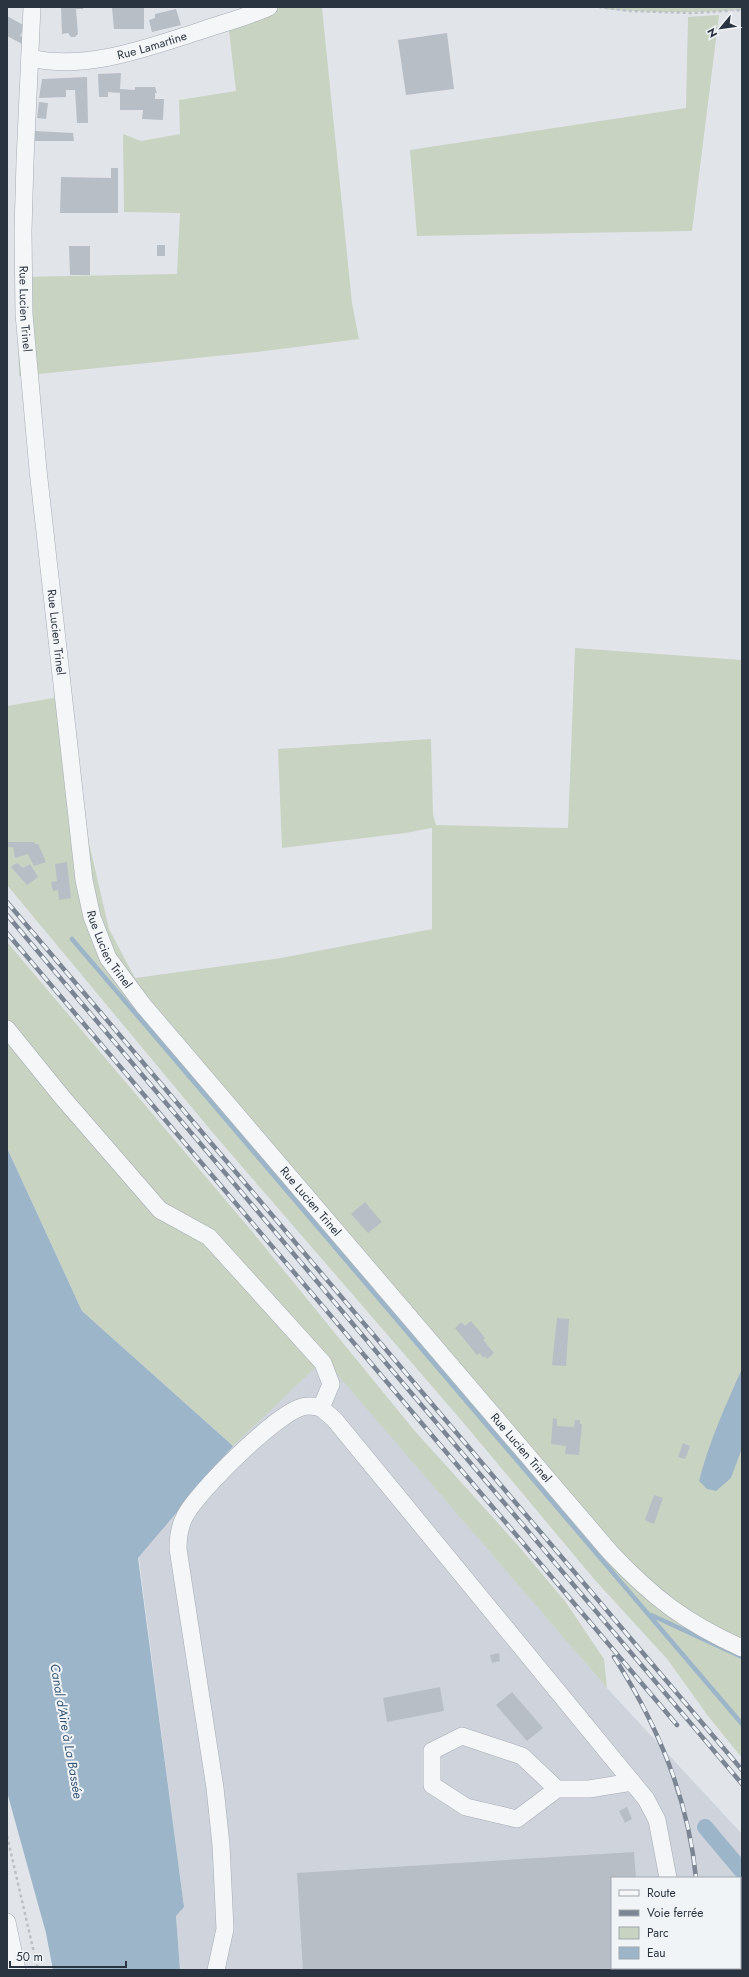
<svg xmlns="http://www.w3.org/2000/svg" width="749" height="1977" viewBox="0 0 749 1977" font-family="Jost,sans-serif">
  <rect width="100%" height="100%" fill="#e1e5ea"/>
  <path fill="#cfd4dc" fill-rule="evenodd" d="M324,1358L607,1688L742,1834V1970H180L176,1915L184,1907L139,1559L54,1551L233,1446ZM612,1878H740V1968H612Z"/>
  <g fill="#c8d3c2">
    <path d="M269,7L322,8L352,303L359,339L257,352L19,376L16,277L177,274L180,213L124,212L123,134L141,141L180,134L179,100L236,91L228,22Z"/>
    <path d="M604,7H742V10C696,13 650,13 604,9Z"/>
    <path d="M719,15L692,231L417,236L410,150L686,108L688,17Z"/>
    <path d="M575,648L742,660V1758L708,1716L668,1660L594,1579L462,1421L213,1133L7,885V706L71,695L89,843L109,929L135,978L281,958L432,929V828L405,833L282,848L278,749L431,739L433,815L436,825L568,828Z"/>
    <path d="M7,942L250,1229L414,1430L515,1542L565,1601L604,1659L607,1688L324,1359L233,1446L82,1311L7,1148Z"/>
  </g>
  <g fill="#9db5c9">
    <path d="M7,1148L82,1311L233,1446L138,1558L184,1907L176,1916L180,1970H53L46,1933L7,1792Z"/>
    <path d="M742,1369V1448L731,1478L716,1491L707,1489L699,1481C709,1442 725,1406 742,1369Z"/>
    <path d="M740,1929H742V1970H718V1968H740Z"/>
  </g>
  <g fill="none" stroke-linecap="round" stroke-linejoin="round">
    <g stroke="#9db5c9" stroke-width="4.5">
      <path d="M72,939L742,1724"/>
      <path d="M651,1615L742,1657"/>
    </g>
    <path stroke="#9db5c9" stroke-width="16" d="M705,1827L742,1871"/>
  </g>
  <g fill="#b8bec6">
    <path d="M61,7H83V9H76L78,34L75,37H71L68,33L62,34Z"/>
    <path d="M112,8H144V29H114Z"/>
    <path d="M176,9L181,25L152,32L149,20L155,18V14Z"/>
    <path d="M7,16L25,26L20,36L28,39L26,46L7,36Z"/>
    <path d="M447,33L454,89L406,95L398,40Z"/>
    <path d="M121,73L120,89L135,90V87H155L157,93H155V99H164L163,120L142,119L143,110H120V93L108,92V97H99L98,74Z"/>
    <path d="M87,77L88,123H77L75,90H66V97L39,98L42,79Z"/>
    <path d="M39,102L48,103L46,119L37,118Z"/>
    <path d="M35,131L73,133L74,141H34Z"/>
    <path d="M111,168H118V213H60L61,177L111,178Z"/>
    <rect x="157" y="245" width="8" height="11"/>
    <path d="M69,246H90V275H70Z"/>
    <path d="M7,842H34L35,844H38L46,862L34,866L28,854L15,858L13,847H7Z"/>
    <path d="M67,862L71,898L59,900L58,890L53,891L51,882L57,881L55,864Z"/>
    <path d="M17,863L23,868L30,864L38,877L27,885L11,867Z"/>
    <path d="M365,1202L382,1222L368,1233L351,1214Z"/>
    <path d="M557,1318L569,1319L566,1366L552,1365Z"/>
    <path d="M471,1321L485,1338L483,1340L494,1353L487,1359L485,1356L483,1358L480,1353L477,1355L455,1328L461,1322L465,1326Z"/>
    <path d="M553,1418L557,1419V1426L574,1427L575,1420H580V1424H582L579,1455L565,1454L566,1446L551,1444Z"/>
    <path d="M683,1443L690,1446L685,1459L678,1457Z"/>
    <path d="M654,1495L663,1498L654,1524L645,1520Z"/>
    <path d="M499,1653L500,1661L492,1663L490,1655Z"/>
    <path d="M440,1687L444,1711L387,1722L383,1698Z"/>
    <path d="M512,1692L543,1728L527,1741L496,1705Z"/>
    <path d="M627,1807L632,1819L625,1823L619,1811Z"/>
    <path d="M634,1852L636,1878H612V1968H642V1970H303L297,1873Z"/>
  </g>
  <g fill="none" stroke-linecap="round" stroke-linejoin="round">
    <defs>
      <g id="minor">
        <path id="s1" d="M32,7L25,161L23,231L24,314L38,470L84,880L92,917L108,958L143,1005L610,1552C652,1597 686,1623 742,1648"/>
        <path id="s2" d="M30,58C87,71 146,48 200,31C223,23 247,17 269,7"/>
        <path d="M7,1029L62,1097L160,1210L209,1237L323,1363L331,1384L321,1408L334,1419L646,1799L657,1820L668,1878"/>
        <path d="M557,1789L517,1819L466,1807L432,1785V1751L462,1736L522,1756L557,1789H589L632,1782"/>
        <path d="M740,1920H742"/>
        <path d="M7,1922L17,1970"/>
        <path d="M683,1968L684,1970"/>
        <path d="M713,1968V1970"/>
        <path d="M216,1970L225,1929L221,1845L215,1788L178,1549C178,1537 179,1527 185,1516C198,1491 276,1414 302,1407C309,1405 315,1406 321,1408"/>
      </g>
    </defs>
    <use href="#minor" stroke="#a6acb4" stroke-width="18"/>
    <g stroke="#bbc0c5" stroke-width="2.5" stroke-dasharray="3 3" stroke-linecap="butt">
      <path d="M599,7L629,11L692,13L742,10"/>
      <path d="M7,1836L38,1970"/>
    </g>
    <use href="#minor" stroke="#f4f6f8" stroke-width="17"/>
    <defs>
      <g id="rail">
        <path d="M7,902L742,1770"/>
        <path d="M7,915L742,1784"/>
        <path d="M7,933L677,1725"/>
        <path d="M614,1657C658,1725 688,1797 696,1878"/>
        <path d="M702,1968V1970"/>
      </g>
    </defs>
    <use href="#rail" stroke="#7b8593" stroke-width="4.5"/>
    <use href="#rail" stroke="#f1f4f7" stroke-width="3" stroke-dasharray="9" stroke-linecap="butt"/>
  </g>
  <g text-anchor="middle" stroke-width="4" stroke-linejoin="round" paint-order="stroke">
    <g font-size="12" fill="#2a3441" stroke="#f1f4f7">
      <text dy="4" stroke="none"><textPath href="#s2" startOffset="124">Rue Lamartine</textPath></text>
      <text dy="4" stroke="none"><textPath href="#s1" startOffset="302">Rue Lucien Trinel</textPath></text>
      <text dy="4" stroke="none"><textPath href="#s1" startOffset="627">Rue Lucien Trinel</textPath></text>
      <text dy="4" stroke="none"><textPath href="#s1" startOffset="951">Rue Lucien Trinel</textPath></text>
      <text dy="4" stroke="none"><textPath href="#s1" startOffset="1275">Rue Lucien Trinel</textPath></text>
      <text dy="4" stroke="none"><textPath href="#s1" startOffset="1599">Rue Lucien Trinel</textPath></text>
    </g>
    <g font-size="13" font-style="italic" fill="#345575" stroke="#f1f4f7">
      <text transform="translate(67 1731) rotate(80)" y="5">Canal d'Aire à La Bassée</text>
    </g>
  </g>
  <rect width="749" height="1977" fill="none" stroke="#2a3441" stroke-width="16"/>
  <rect x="611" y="1877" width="130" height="92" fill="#f1f4f7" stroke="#a1a7ae"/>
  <rect x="619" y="1890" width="20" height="6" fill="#f4f6f8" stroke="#a1a7ae"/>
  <text x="647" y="1897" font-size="12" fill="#2a3441">Route</text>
  <rect x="619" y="1910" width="20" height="6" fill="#7b8593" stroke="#a1a7ae"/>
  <text x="647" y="1917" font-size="12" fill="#2a3441">Voie ferrée</text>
  <rect x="619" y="1927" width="20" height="12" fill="#c8d3c2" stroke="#a1a7ae"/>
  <text x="647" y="1937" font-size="12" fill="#2a3441">Parc</text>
  <rect x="619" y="1947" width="20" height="12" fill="#9db5c9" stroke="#a1a7ae"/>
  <text x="647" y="1957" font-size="12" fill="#2a3441">Eau</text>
  <g transform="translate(721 28) rotate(241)" stroke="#f1f4f7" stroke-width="3" paint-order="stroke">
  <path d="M0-3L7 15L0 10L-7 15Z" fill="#2a3441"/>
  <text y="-6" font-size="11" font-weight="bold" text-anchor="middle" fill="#2a3441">N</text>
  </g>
  <path d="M10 1961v6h116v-6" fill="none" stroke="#2a3441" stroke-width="2"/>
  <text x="16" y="1961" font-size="12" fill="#2a3441" stroke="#f1f4f7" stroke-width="3" paint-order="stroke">50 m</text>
</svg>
